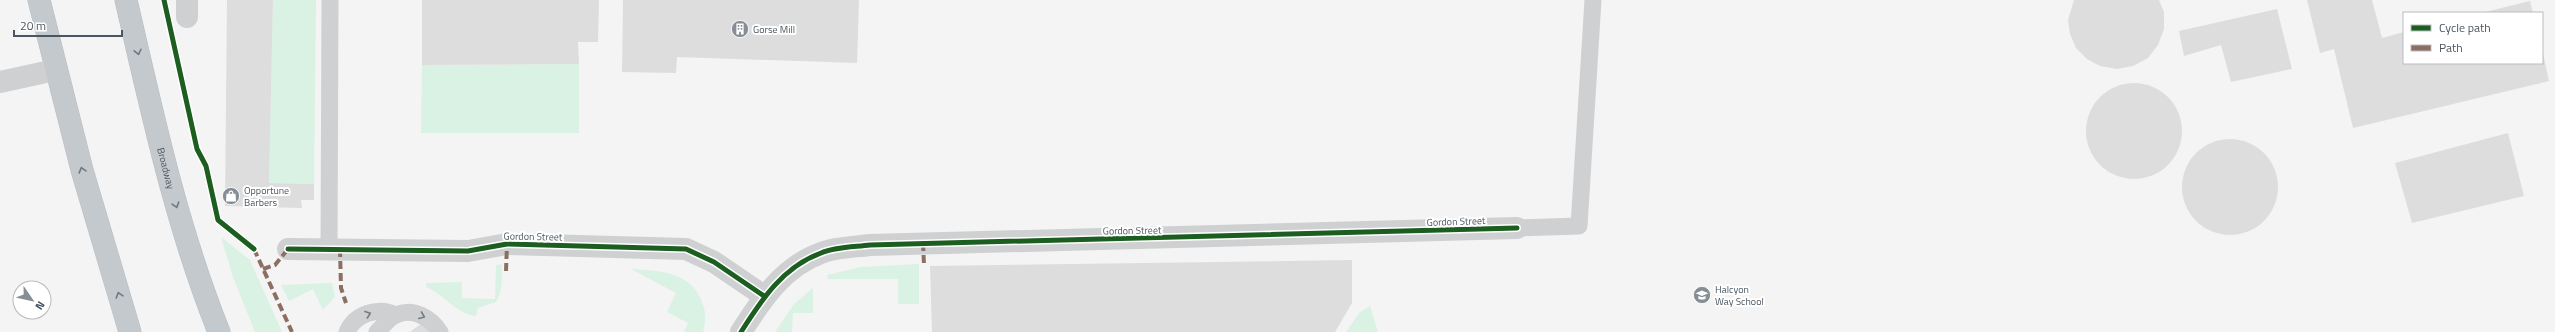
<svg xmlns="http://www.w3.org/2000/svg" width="2555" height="332" viewBox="0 0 2555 332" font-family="'Titillium Web',sans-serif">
  <rect width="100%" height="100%" fill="#f4f4f4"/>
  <g fill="#d9f2e3">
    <path d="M273,0H316L314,184L269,183Z"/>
    <path d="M579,64V133H421L422,65Z"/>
    <path d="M221,237L250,260L282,332H255L233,277Z"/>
    <path d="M502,264C502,278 503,290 496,302L478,308L476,316C456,314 444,294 426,287V283L462,282V298L495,299L496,265Z"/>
    <path d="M919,264V304H898V279H828L827,275L861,267Z"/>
    <path d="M631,269C660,271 690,271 702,302C706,312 706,322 703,332H684L688,323L667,312L676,293Z"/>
    <path d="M332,283L335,297L323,310L313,289L289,301L281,285Z"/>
    <path d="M813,288V313H793L792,332H775L794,304Z"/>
    <path d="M1370,306L1378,332H1346L1359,313Z"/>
  </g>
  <g fill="#ddddde">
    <path d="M227,0H273L269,183L314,184V200H301L302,208L225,206Z"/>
    <path d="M422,0H599L598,42H578L579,64L422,65Z"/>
    <path d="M623,0H859L857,63L677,57L676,73L622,72Z"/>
    <path d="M2074,0H2159L2164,12V29L2158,45L2148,58L2133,66L2117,69L2100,66L2087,59L2076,48L2070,34L2068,20Z"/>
    <path d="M2307,0H2372L2382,38L2404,32V63H2542L2543,53L2549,81L2353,128L2334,49L2320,53Z"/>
    <path d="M2530,1L2533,13H2485V12Z"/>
    <path d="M2277,9L2292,69L2231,82L2221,45L2184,56L2179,31Z"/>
    <circle cx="2134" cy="131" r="48"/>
    <path d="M2508,133L2524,196L2412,223L2395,163Z"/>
    <circle cx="2230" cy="187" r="48"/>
    <path d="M1352,260V303L1335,332H932L930,266Z"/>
    <path d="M426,321L433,332H410L418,326Z"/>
  </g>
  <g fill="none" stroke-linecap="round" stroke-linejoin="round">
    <defs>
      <g id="trunk">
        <path d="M39,0L82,170L130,332"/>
        <path id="s1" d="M126,0C152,112 176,225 219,332"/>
      </g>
    </defs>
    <use href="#trunk" stroke="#b9bec3" stroke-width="23"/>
    <g stroke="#ced0d2" stroke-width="17">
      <path d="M1517,228L1579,226L1593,0"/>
      <path d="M329,249L330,0"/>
      <path d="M347,332C355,314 378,306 396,315"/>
      <path d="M377,332C382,327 389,318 396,315C413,307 431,318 440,332"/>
    </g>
    <g stroke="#ced0d2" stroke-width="22">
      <path d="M187,17V0"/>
      <path d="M0,82L55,70"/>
      <path d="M288,249L468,251L507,244L686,249L714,262L764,296"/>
      <path d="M741,332C762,299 783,267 821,253C835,247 855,247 870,245L1517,228"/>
    </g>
    <use href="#trunk" stroke="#c4c9cd" stroke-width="22"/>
    <g stroke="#8d6e63" stroke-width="4" stroke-dasharray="8 4" stroke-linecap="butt">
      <path d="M923,243L924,265"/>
      <path d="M254,249L292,332"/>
      <path d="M340,249L341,288L346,303"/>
      <path d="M263,269L275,265L288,249"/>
      <path d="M506,271L507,244"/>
    </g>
    <defs>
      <g id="cycleway">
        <path d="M164,0L197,149L206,166L218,220L254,249"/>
        <path d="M288,249L468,251L507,244L686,249L714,262L764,296"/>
        <path d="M741,332C762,299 783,267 821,253C835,247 855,247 870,245L1517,228"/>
      </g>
    </defs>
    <use href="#cycleway" stroke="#fff" stroke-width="8"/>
    <use href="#cycleway" stroke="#1b5e20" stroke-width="5"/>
  </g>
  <defs><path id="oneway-chevron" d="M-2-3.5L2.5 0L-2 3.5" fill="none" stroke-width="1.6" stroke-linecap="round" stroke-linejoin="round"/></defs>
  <g stroke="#6f7881">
    <use href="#oneway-chevron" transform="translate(138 52) rotate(77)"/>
    <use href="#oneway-chevron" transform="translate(82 170) rotate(-106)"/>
    <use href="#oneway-chevron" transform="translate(176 205) rotate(73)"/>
    <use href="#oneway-chevron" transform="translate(119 295) rotate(-107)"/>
  </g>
  <g stroke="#727b83">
    <use href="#oneway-chevron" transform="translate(368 314) rotate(-20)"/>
    <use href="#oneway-chevron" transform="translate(422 316) rotate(22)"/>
  </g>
  <defs>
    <symbol id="building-disc" viewBox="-11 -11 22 22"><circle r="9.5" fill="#868d94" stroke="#fff"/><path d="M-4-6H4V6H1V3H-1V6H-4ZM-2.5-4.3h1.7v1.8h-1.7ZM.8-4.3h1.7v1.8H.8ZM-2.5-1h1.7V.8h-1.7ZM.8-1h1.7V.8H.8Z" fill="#fff"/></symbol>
    <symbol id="shop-disc" viewBox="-11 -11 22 22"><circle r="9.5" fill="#868d94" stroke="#fff"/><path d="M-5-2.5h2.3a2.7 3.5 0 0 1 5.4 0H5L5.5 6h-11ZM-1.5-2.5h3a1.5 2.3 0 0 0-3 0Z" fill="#fff"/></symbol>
    <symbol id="school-disc" viewBox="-11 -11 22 22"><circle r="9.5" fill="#868d94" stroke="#fff"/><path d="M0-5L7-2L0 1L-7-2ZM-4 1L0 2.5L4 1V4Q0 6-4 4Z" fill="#fff"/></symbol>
  </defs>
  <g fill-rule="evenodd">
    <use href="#building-disc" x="730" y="19" width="20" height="20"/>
    <use href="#shop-disc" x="221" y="186" width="20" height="20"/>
    <use href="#school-disc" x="1692" y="285" width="20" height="20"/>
  </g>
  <g text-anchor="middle" stroke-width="4" stroke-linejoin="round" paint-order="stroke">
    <g font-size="10" fill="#4a5661" stroke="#fff" text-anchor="start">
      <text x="753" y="33">Gorse Mill</text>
      <text x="244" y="194">Opportune<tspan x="244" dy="12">Barbers</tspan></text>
      <text x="1715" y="293">Halcyon<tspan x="1715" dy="12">Way School</tspan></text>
    </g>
    <g font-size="10" fill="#4a5661" stroke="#fff">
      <text dy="4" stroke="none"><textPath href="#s1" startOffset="173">Broadway</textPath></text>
      <text transform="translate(1456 221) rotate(-2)" y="4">Gordon Street</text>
      <text transform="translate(1132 230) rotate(-1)" y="4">Gordon Street</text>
      <text transform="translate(533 236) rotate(1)" y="4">Gordon Street</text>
    </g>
  </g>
  <rect x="2403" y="12" width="140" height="52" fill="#ffffff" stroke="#b7bbc0"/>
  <rect x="2411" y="25" width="20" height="6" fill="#1b5e20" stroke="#b7bbc0"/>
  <text x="2439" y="32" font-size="12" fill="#4a5661">Cycle path</text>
  <rect x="2411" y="45" width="20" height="6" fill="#8d6e63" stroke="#b7bbc0"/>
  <text x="2439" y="52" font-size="12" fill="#4a5661">Path</text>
  <g transform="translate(32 300) rotate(124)"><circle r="19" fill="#ffffff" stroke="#b7bbc0"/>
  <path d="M0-3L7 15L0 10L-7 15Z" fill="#868d94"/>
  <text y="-6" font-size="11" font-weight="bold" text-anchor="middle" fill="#4a5661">N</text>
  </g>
  <path d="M14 30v6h108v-6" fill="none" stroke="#4a5661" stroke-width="2"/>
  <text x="20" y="30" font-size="12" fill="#4a5661" stroke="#ffffff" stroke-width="3" paint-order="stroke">20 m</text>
</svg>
